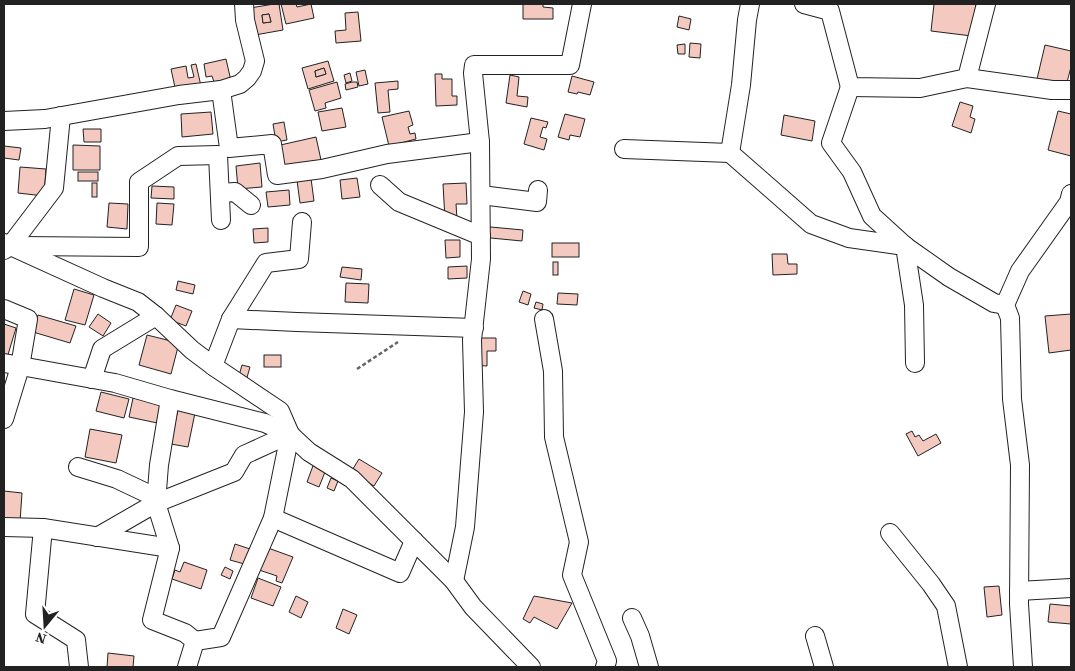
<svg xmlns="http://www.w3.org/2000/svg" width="1075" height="671" viewBox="0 0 1075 671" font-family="'Source Serif 4',serif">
  <rect width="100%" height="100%" fill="#fff"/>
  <g fill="#f3c9c0" stroke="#222" fill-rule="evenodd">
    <path d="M274,4H279L283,30L255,35L250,8ZM269,14L271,22L263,23L262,15Z"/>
    <path d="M281,4H296L297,7L311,4L314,18L286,24Z"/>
    <path d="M523,4H543V7L553,8V19H523Z"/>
    <path d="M934,4H976L972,36L931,31Z"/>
    <path d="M358,12L361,41L336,43L335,31L346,30L345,13Z"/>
    <path d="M269,14L271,22L263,23L262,15Z"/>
    <path d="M679,16L691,19L689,30L677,27Z"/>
    <path d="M690,43L701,44L700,58L689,57Z"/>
    <path d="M685,44V54H678L677,45Z"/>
    <path d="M1045,45L1071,51V67L1066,86L1037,79Z"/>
    <path d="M226,59L231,81L219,83L218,81L214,82L212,76L206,77L204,64Z"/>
    <path d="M328,61L334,81L308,89L302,68ZM324,68L326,74L316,77L315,71Z"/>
    <path d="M196,64L201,86L176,92L171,69L186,66L188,78L194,77L191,65Z"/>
    <path d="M324,68L326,74L316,77L315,71Z"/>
    <path d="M365,70L368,84L359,86L356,72Z"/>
    <path d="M350,73L352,81L346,83L344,75Z"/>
    <path d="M435,74H442V79H452V96H457V105L436,106Z"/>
    <path d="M510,75L519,77L517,96L528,97L527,107L506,103Z"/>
    <path d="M572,76L594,82L590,95L578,92L577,94L568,92Z"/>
    <path d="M398,81V89L388,90L390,112L378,113L375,83Z"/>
    <path d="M337,82L341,98L325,103L326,108L315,111L309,90Z"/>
    <path d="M352,82H357L358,87L346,90L345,84Z"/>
    <path d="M960,102L973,106L970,117L975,119L971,133L952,126Z"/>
    <path d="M342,108L346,127L322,131L318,112Z"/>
    <path d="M409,111L413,125L408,127L410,134L415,133L416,139L389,146L382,117Z"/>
    <path d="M1058,111L1071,114V156L1048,150Z"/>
    <path d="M211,112L213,134L182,137L181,114Z"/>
    <path d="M565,114L585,119L580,137L570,135L569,140L558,137Z"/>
    <path d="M784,115L815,121L812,141L781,135Z"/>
    <path d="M531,118L548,122L546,128L543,127L540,137L547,139L544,150L524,144Z"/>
    <path d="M284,122L287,140L276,142L273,124Z"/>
    <path d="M83,129H101V142H84Z"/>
    <path d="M316,137L321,160L281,169L276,146Z"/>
    <path d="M73,145L100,146V170H73Z"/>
    <path d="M4,146L21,148L19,160L4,158Z"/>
    <path d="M260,163L262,187L238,189L236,166Z"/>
    <path d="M20,167L46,169L44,196L18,193Z"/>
    <path d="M310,171L314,201L300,203L296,173Z"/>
    <rect x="78" y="172" width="20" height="9"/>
    <path d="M357,178L360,197L342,199L340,180Z"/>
    <rect x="92" y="183" width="5" height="14"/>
    <path d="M466,183L467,204H456L457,219H445L443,184Z"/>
    <path d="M152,186L174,187V199L151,198Z"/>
    <path d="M289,190L290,205L268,207L266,192Z"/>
    <path d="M109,203L128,204L127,229L107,227Z"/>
    <path d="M157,203L174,204L172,225L156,224Z"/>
    <path d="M480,226L523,230L522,241L480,237Z"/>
    <path d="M268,228V242L254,243L253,229Z"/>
    <path d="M445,240H460V257L446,258Z"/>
    <rect x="552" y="243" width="27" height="14"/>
    <path d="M772,254H787L788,264H797V274L773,275Z"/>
    <rect x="553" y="262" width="5" height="13"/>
    <path d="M467,266V278L448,279V267Z"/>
    <path d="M342,267L362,269L361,280L340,277Z"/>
    <path d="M178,281L195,285L193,294L176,290Z"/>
    <path d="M346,283L369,284L368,303L345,302Z"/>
    <path d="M74,289L94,295L85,325L65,320Z"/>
    <path d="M523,291L531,294L528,305L519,302Z"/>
    <path d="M558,293L578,294L577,305L557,304Z"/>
    <path d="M536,302L543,304L542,310L534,308Z"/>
    <path d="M176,305L192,311L186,326L170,320Z"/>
    <path d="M98,314L111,323L103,336L89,327Z"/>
    <path d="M1071,314V350L1049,353L1045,316Z"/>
    <path d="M38,315L76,326L70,343L33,332Z"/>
    <path d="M4,324L16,328L7,358L4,357Z"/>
    <path d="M147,335L179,343L171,374L139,365Z"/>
    <path d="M472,338H496V351H487V366L471,365Z"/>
    <rect x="264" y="355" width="17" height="12"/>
    <path d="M242,365L250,367L246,381L238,379Z"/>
    <path d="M101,392L129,399L124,418L96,411Z"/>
    <path d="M133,398L166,404L162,424L129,417Z"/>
    <path d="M178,409L195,413L188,447L171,444Z"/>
    <path d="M90,429L122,435L116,463L85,457Z"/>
    <path d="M912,431L915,437L919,435L923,441L936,434L941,443L918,456L906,434Z"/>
    <path d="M359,459L382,473L374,486L351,472Z"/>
    <path d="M314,463L327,467L319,487L307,482Z"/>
    <path d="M331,478L338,481L334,491L327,488Z"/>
    <path d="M4,491L22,493L20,522L4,521Z"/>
    <path d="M235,544L253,550L248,565L230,560Z"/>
    <path d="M268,548L293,557L282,583L276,581L277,576L259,570Z"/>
    <path d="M184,562L207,570L201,589L172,579L175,570L180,572Z"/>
    <path d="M225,567L233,571L230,579L221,575Z"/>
    <path d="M258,578L281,587L273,606L251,598Z"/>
    <path d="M999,586L1002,615L987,617L984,587Z"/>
    <path d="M296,596L308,602L301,618L289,612Z"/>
    <path d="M534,596L572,603L557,629L534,617L530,623L523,619Z"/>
    <path d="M1050,604L1071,606V624L1048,622Z"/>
    <path d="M343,609L357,615L349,634L336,628Z"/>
    <path d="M108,653L134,656L133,667H107Z"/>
  </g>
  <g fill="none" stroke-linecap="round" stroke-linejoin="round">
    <defs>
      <g id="minor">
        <path d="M804,4L830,11L850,87L920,88L967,78L986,4"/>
        <path d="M967,78L1052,90H1071"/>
        <path d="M850,87L831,143L852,172L872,216L905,246L949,277L994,303L1005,305"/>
        <path d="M221,90L229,148L272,144L277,175L322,169L387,154L480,142"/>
        <path d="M4,121L45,119L179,95L221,90L240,84L247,78L252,71L255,61L245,20L244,4"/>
        <path d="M624,149L730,153L741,85L747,20L750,4"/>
        <path d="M730,153L811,224L849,238L905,246L914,305L915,363"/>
        <path d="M380,185L399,202L481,236"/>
        <path d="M220,193L235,192L251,205"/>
        <path d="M481,195L537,202L538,190"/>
        <path d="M4,243L103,288L138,302L156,316L192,350L216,368L280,411L290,434L295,439L309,452L352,479L454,581L473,607L531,667"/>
        <path d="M18,246L139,247V182L178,156L218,155L221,220"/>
        <path d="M4,250L10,246L54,188L61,116"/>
        <path d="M4,309L28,319L20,367L4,419"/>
        <path d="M231,319L297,322L474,328"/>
        <path d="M544,319L553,371L554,437L579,542L572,575L607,661L605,667"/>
        <path d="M4,363L115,383L170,399L265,423L290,434"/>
        <path d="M213,366L231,319L266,263L299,259L302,222"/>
        <path d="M92,379L102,349L156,316"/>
        <path d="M170,399L159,465L156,503L170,548L152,620L185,633L195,641L187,667"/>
        <path d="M78,467L117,479L157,498"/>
        <path d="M273,518L400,573L414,541"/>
        <path d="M4,527L43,528L170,548"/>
        <path d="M43,528L35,614L76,640L79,667"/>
        <path d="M890,533L931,584L946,606L958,667"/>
        <path d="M97,537L156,503L234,472L244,455L290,434"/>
        <path d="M454,581L465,527L474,412L472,340L481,259L480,142L473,73L474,65H570L582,4"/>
        <path d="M1019,591L1071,588"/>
        <path d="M632,618L640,636L649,667"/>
        <path d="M815,636L824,667"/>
        <path d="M195,641L221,637L273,518L290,434"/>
        <path d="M1023,667L1019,604L1020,465L1012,399L1010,318L1005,305L1020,271L1069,202L1071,194"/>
      </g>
    </defs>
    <use href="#minor" stroke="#222" stroke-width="20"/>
    <path stroke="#646464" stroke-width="2.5" stroke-dasharray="4 2.5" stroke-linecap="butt" d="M357,369L398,342"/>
    <use href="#minor" stroke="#fff" stroke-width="18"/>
  </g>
  <rect width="1075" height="671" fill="none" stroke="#222222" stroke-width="10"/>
  <g transform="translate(45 626) rotate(198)" stroke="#ffffff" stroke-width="4" paint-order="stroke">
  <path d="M0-4L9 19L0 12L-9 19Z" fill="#222222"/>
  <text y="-8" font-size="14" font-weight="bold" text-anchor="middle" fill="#222222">N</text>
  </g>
</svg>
